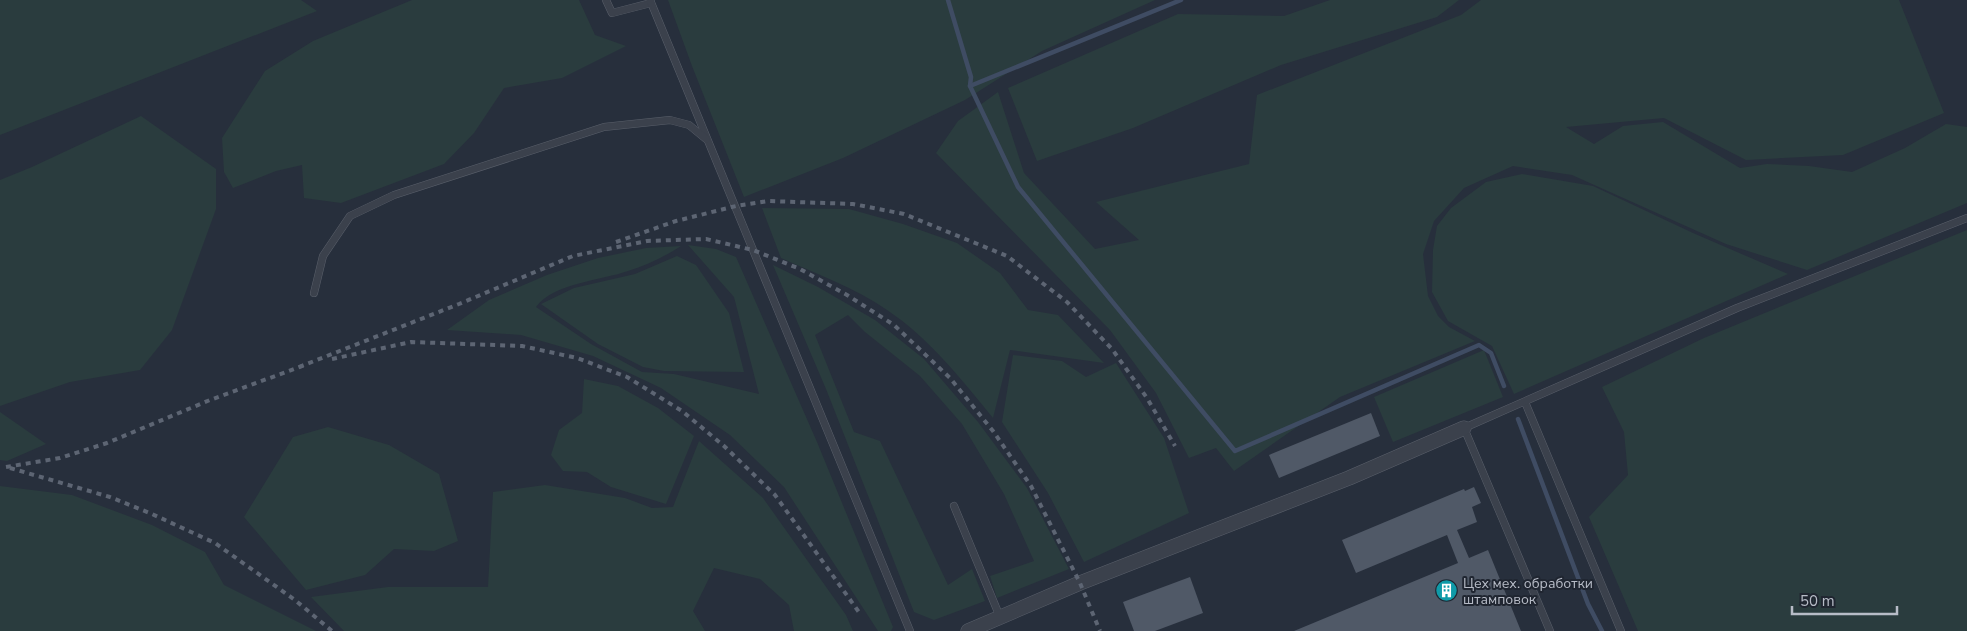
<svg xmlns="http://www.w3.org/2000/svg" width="1967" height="631" viewBox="0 0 1967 631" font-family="'Nunito Sans',sans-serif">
  <rect width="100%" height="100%" fill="#272f3c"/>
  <g fill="#2a3c3e">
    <path d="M0,0H301L317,11L0,135Z"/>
    <path d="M412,0H579L595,35L626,46L562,78L504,88L474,133L444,164L341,203L304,198L302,165L276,171L233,188L224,172L222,138L265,71L313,41Z"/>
    <path d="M668,0H1155L1042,51L965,100L843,158L744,197L692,66Z"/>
    <path d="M1330,0H1459L1437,17L1281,65L1133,128L1037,161L1008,88L1178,14L1284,16Z"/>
    <path d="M1481,0H1899L1944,113L1843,155L1746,160L1664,118L1566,127L1594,144L1623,126L1663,122L1740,168L1767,164L1809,166L1852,172L1905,148L1946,124L1967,127V203L1807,270L1726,244L1572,175L1513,166L1464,188L1434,221L1423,254L1428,296L1438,316L1449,327L1475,341L1340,397L1234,471L1216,448L1189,458L1156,393L1110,330L936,153L958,121L998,92L1024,173L1095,249L1139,240L1096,202L1249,164L1257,95L1461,15Z"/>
    <path d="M141,116L216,169V209L172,330L140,370L70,382L0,406V180L32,167Z"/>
    <path d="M1522,174L1593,186L1693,233L1788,274L1514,394L1492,346L1448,321L1432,292L1433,250L1437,226L1451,208L1486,182Z"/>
    <path d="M762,208L849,209L903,224L957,243L1000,273L1028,310L1058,315L1104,363L1010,350L993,418C962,380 929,338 887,310C855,288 817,274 781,258Z"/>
    <path d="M1967,230V631H1638L1589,517L1628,475L1624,432L1602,387L1704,338Z"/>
    <path d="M688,245L716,249L736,257L817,442L893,627L891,631H878L784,487L730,435L661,388L593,356L521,335L447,330L489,300L547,275L598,258L646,248L681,246C664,257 647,265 628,271C603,280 553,283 536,307L591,344L642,372L674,374L759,394L734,297Z"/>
    <path d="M677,256L696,265L729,313L744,372L664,371L643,367L598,344L541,304L574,288L635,274Z"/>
    <path d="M773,265L818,287L875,320L924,359L978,422L1027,488L1069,569L997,598L990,576L1034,561L1004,494L962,424L920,376L865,332L848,315L815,335L854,432L880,441L948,585L972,569L985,601L934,620L914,612L826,389Z"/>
    <path d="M1484,350L1503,397L1393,442L1374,397Z"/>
    <path d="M1013,355L1062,361L1086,377L1116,363L1164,438L1189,513L1084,562L1048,493L1002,422Z"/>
    <path d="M584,379L618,386L658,408L694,436L666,504L611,487L587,472L563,471L551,455L559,430L582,413Z"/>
    <path d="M0,412L46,444L7,461L0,460Z"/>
    <path d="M328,427L389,445L439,474L458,541L434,551L394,549L365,575L306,590L244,517L293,437Z"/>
    <path d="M699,441L763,498L846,615L853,631H794L789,605L760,579L714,568L693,611L705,631H344L311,597L388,587H488L493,492L545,485L625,498L652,508L673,507Z"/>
    <path d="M0,486L72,495L152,525L205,552L224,585L316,631H0Z"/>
  </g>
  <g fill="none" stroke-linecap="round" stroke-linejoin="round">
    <g stroke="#3f4c63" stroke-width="4.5">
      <path d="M948,0L971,77L970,86L1018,187L1235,451L1479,345L1491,353L1504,386"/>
      <path d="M970,86L1181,0"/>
      <path d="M1518,419L1588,604L1602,631"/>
    </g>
  </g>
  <g fill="#505967">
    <path d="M1371,413L1380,436L1279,478L1269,455Z"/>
    <path d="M1474,487L1481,503L1472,507L1477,522L1457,530L1469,558L1488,550L1521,631H1294L1458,563L1447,535L1356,573L1342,540L1464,489L1465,491Z"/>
    <path d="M1190,577L1203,613L1155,631H1134L1123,602Z"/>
  </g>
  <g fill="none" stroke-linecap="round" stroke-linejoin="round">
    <defs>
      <g id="lane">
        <path d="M606,0L612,13L651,3"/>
        <path d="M650,0L910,631"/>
        <path d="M314,293L323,256L350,216L394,195L604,127L670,120L689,125L706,139"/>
        <path d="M1525,402L1621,631"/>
        <path d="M954,506L1000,617"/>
        <path d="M1550,631L1464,428L1737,308L1967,218"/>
      </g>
      <path id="street" d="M968,631L1080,583L1349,478L1464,428"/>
    </defs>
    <use href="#lane" stroke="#595f6a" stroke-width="8"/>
    <use href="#street" stroke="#595f6a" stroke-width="15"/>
    <use href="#lane" stroke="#3b414c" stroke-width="7"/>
    <use href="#street" stroke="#3b414c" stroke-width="14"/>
    <g stroke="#5d6573" stroke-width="4" stroke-dasharray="5 5" stroke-linecap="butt">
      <path d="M616,242L676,221L736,206L768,201L853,204L904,214L1007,256L1067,302L1112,349L1147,398L1175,446"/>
      <path d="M332,359L411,342L522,346L577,358L627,377L682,411L724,446L775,495L861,615"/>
      <path d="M299,367L459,304L573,256L647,241L706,239L753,250L800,269L847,295L894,325L950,378L993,431L1031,486L1080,583L1100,631"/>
      <path d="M6,467L60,458L107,443L210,400L305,365"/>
      <path d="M10,468L110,497L152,514L215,543L295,600L332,631"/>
    </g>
  </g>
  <defs>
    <symbol id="building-disc" viewBox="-11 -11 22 22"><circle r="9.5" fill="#0f9aa8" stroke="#202631"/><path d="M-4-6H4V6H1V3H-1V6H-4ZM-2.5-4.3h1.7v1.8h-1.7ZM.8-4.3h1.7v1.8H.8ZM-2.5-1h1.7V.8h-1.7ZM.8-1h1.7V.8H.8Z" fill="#fff"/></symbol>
  </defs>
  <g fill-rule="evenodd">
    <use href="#building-disc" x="1434" y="578" width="25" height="25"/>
  </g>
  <g text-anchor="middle" stroke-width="4" stroke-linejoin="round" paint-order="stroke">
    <g font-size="14" fill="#b7bcc7" stroke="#202631" text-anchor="start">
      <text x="1463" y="588">Цех мех. обработки<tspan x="1463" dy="16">штамповок</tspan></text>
    </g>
  </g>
  <path d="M1792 606v8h105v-8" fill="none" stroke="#b7bcc7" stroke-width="2.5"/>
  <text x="1800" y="606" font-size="15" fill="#b7bcc7" stroke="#202631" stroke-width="4" paint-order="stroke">50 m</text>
</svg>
